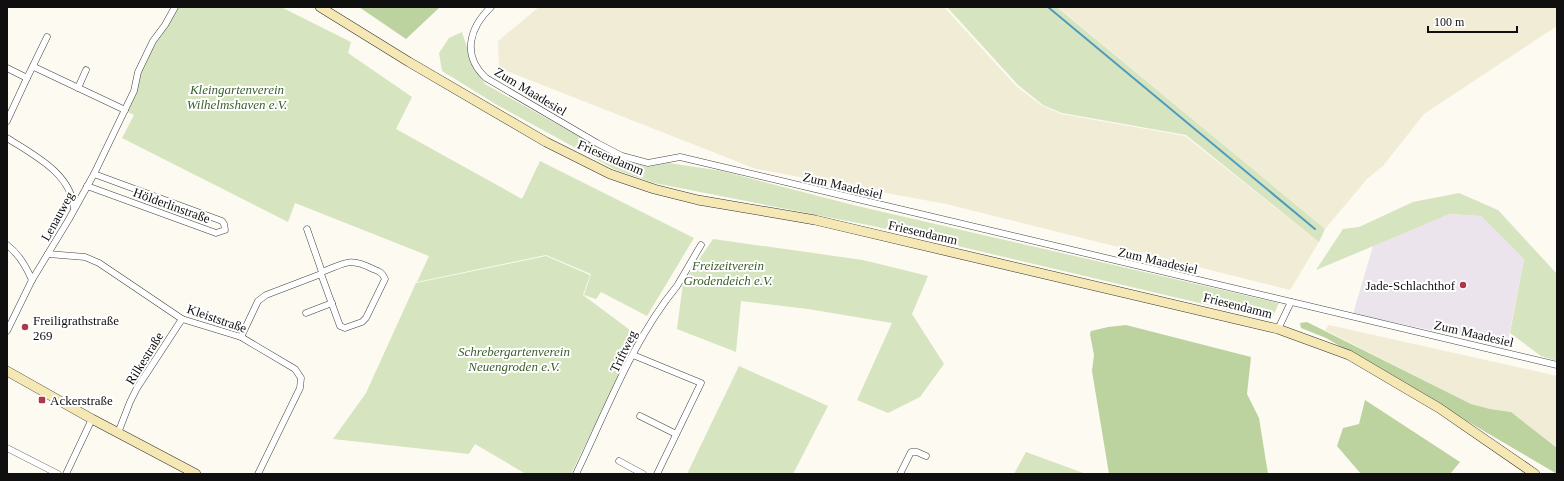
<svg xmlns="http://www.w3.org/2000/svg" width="1564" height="481" viewBox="0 0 1564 481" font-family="Georgia,serif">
  <rect width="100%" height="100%" fill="#fdfaf2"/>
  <path fill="#ebe4ec" d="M1450,214L1481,216L1524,259L1507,346L1353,314L1373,246Z"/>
  <g fill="#f1ecd5">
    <path d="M539,7H944L1016,86L1041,105L1061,114L1185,136L1319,242L1290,290L946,204L756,169L499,68L498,41Z"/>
    <path d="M1058,7H1557V26L1424,114L1383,166L1367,179L1325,229Z"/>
    <path d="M1329,325L1557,376V448L1511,412L1490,409L1471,404L1325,330Z"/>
  </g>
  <g fill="#d6e4bf">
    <path d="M177,7H281L351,42L348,53L412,97L396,129L522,199L540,161L694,238L647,316L601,292L596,299L584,295L591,274L546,255L417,282L429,256L295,203L288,222L122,138L134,115L128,112L142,67Z"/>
    <path d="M947,7H1057L1325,229L1319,242L1186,135L1062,113L1043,105L1018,85Z"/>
    <path d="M462,32L473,66L485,84L621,160L647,167L669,163L722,171L853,205L1279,303L1271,320L873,226L654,183L614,169L497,105L442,71L439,53L449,38Z"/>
    <path d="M1459,193L1498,210L1557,274V361L1541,356L1510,333L1524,259L1481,216L1450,214L1316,270L1343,229L1359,227L1413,202Z"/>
    <path d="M713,239L863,260L928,276L912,314L944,364L920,397L888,413L857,400L892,323L808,309L741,301L736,352L677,329L683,283Z"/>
    <path d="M546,256L590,275L583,295L638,336L571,474H526L475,444L469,454L333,439L366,393L416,283Z"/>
    <path d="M739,366L828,406L793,474H687Z"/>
    <path d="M1026,452L1086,474H1014Z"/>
  </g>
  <g fill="#bcd3a0">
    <path d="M359,7H440L406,39Z"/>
    <path d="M1307,322L1471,404L1490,409L1511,412L1557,448V474L1326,338L1301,328L1300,323Z"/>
    <path d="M1126,325L1251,357L1247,394L1259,418L1268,474H1109L1092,371L1094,355L1090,334L1091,331L1108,327Z"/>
    <path d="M1365,400L1460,462L1450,474H1361L1337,446L1343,428L1359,424Z"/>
  </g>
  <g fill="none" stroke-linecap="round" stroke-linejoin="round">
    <path stroke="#4d9bbd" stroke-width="2" d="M1048,7L1315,229"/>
    <defs>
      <g id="street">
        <path d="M491,7C470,27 461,55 486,78L597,143L622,156L648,163L680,157L1557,365"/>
        <path d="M34,67L125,110"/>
        <path d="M7,68L27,78L7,121"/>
        <path d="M27,78L47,37"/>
        <path d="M78,88L86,70"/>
        <path d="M7,138C34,155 72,174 74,209"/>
        <path d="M87,186L216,233L225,230L224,224L222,221L94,174"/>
        <path d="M307,229L322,272"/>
        <path d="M7,245C19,254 26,266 32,280"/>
        <path d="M48,254L85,257L99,263L182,319L241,337L295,369L301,378L300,388L258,474"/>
        <path d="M306,313L332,303"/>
        <path d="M1278,329L1291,302"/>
        <path d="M7,331L32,280L69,219L94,174L134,91L138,72L153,41L165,25L175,7"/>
        <path d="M241,337L258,301L266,295L321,274L340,326L345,328L362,322L366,318L385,279C383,273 379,271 373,269C349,257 346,263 322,272L321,274"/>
        <path d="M633,355L701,383L657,474"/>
        <path d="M640,416L676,434"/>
        <path d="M118,433L130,402L137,388L182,319"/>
        <path d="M7,448L58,474"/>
        <path d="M619,461L643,474"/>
        <path d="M66,474L92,419"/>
        <path d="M576,474C607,410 632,341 677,286L701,245"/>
        <path d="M900,474L911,452H917L926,456"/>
      </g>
      <g id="secondary">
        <path d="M320,7L409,62L546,142L610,174L654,189L698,200L815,220L1278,329L1349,355L1439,408L1535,474"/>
        <path d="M7,371L92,419L196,474"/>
      </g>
    </defs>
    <use href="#street" stroke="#424242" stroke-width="7"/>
    <use href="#secondary" stroke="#313131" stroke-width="10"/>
    <use href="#street" stroke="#fff" stroke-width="6"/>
    <use href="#secondary" stroke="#f5e8b5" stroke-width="9"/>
  </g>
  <g fill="#ae3748" stroke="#fff" stroke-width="1.5">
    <circle cx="1463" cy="285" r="4"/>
    <circle cx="25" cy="327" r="4"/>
    <rect x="38" y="396" width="8" height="8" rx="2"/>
  </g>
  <g text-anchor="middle" stroke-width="4" stroke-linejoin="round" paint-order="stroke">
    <g font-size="13" font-style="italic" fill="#385f27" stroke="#fff">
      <text x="237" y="94">Kleingartenverein<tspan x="237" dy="15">Wilhelmshaven e.V.</tspan></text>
      <text x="728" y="270">Freizeitverein<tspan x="728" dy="15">Grodendeich e.V.</tspan></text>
      <text x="514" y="356">Schrebergartenverein<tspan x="514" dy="15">Neuengroden e.V.</tspan></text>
    </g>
    <g font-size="13" fill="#0f0f0f" stroke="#fff">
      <text transform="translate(531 91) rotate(31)" y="5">Zum Maadesiel</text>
      <text transform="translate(611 157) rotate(23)" y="5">Friesendamm</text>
      <text transform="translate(843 185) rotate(13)" y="5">Zum Maadesiel</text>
      <text transform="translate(172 205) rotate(20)" y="5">Hölderlinstraße</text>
      <text transform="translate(57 216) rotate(-61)" y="5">Lenauweg</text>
      <text transform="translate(923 232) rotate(13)" y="5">Friesendamm</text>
      <text transform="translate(1158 260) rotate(13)" y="5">Zum Maadesiel</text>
      <text transform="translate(1238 305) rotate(14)" y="5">Friesendamm</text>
      <text transform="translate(217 318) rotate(19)" y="5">Kleiststraße</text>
      <text transform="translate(1474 333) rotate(13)" y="5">Zum Maadesiel</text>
      <text transform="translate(623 351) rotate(-64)" y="5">Triftweg</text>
      <text transform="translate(144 358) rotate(-58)" y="5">Rilkestraße</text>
    </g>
    <g font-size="13" fill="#0f0f0f" stroke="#fff" text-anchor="start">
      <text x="1455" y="290" text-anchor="end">Jade-Schlachthof</text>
      <text x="33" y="325">Freiligrathstraße<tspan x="33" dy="15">269</tspan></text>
      <text x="50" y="405">Ackerstraße</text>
    </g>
  </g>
  <rect width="1564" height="481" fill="none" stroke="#0f0f0f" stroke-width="16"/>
  <path d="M1428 26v6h89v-6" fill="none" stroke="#0f0f0f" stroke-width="2"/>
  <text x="1434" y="26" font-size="12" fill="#0f0f0f" stroke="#ffffff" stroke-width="3" paint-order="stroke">100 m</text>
</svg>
